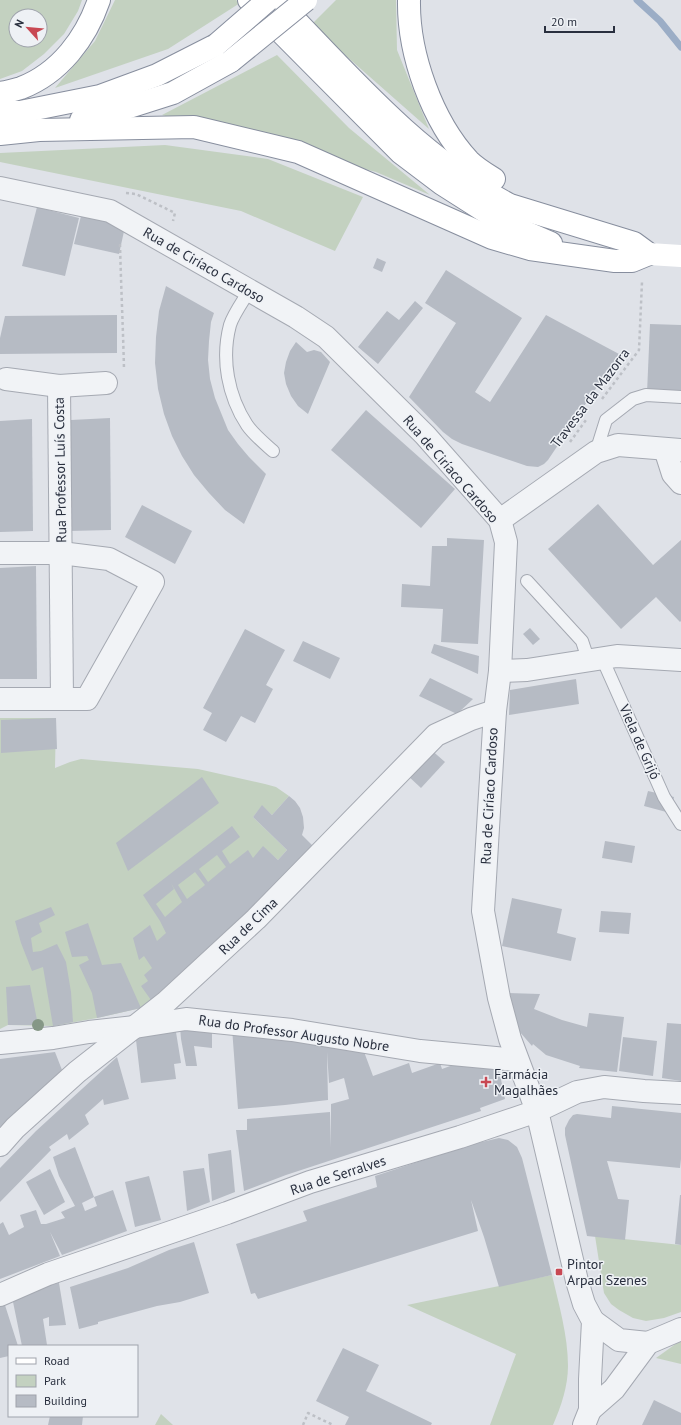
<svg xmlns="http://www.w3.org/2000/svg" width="681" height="1425" viewBox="0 0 681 1425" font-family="'PT Sans',sans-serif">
  <rect width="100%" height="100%" fill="#dfe2e8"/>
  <g fill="#c3d1c0" fill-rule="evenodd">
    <path d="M0,0H82L78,11L64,34L44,54L22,71L0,79ZM16,16H40V40H16Z"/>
    <path d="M115,0H236L240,3L168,49L55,88L95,41Z"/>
    <path d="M336,0H396L397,50L429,129L311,25Z"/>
    <path d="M277,55L349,128L430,195L376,172L162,115Z"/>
    <path d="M165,145L268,159L363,197L335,251L241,211L0,162V153Z"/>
    <path d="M0,718H56L55,768L70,762L81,759L198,769L265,784L276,787L289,796L272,815L262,806L253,817L287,850L278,860L263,847L274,887L141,1008L97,1018L53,1026L8,1025L0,1029Z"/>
    <path d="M595,1236L681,1245V1312L664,1318L646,1321L633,1318L619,1310L611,1304L604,1293Z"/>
    <path d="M552,1275C559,1305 568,1336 568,1366C568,1386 561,1407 553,1425H490L516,1354L407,1305Z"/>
    <path d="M681,1341V1364L656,1358L677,1343Z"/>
    <path d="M161,1414L173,1425H155Z"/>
  </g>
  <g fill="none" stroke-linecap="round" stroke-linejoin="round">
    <path stroke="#9badc6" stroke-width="7" d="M637,0L660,21L681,47"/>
  </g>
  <g fill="#b6bbc4" fill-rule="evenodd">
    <path d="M37,207L79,218L65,276L22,266Z"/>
    <path d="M82,212L126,222L119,254L74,244Z"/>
    <path d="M377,258L386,262L382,272L373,268Z"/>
    <path d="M446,270L522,318L475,392L490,402L546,315L619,354L548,460L544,464L538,467L527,466L462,444L452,439L443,432L409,397L456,323L425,303Z"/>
    <path d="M166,286L214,313L211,322L209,341L208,360L210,379L215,398L228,430L238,444L249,457L266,474L244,524L225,510L209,493L194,475L182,456L172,436L164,414L158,389L155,363L156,337L159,311Z"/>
    <path d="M415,301L423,308L378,364L358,347L387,311L399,320Z"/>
    <path d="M117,315V353L0,354V338L5,316Z"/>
    <path d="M650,324L681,325V394L647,393Z"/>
    <path d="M296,342L307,352L314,350L321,352L330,362L308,414L298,406L291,396L286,384L284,373L286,362L290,351Z"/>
    <path d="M366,410L455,489L421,528L331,450Z"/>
    <path d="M110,418L111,530L69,531L71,420Z"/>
    <path d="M32,419L33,531L0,532V421Z"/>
    <path d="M598,504L653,565L681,540V621L680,622L656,597L621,629L548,549Z"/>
    <path d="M142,505L192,531L175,564L125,537Z"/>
    <path d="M447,538L484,540L478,644L441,642L443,609L401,607L402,584L430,586L432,546H447Z"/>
    <path d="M36,566L37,679H0V568Z"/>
    <path d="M530,628L540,639L533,645L523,634Z"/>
    <path d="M245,629L285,650L266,685L273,689L255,723L241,716L226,742L203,730L212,713L203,708Z"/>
    <path d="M303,641L340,658L330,679L293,661Z"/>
    <path d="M434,644L479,656L478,674L431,653Z"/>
    <path d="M430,678L473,699L457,714L419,696Z"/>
    <path d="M576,679L579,704L509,715L510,690Z"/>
    <path d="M56,718L57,749L1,753V720Z"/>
    <path d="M429,748L445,762L421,788L406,774Z"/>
    <path d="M202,777L219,803L128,871L116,843Z"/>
    <path d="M648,791L674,797L670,813L644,806Z"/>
    <path d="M289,796L295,801L300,808L303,817L304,828L302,835L313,846L274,887L151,1000L141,986L148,981L144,975L152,968L144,956L139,960L133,938L150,925L157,941L166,933L160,921L143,895L232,826L240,837L222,851L230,864L248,850L253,858L263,846L278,860L287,850L253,817L262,805L272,815ZM217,855L226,867L208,882L199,869ZM195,872L205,885L187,899L178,885ZM171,883L182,902L165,917L156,904L174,889Z"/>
    <path d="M605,841L635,846L632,863L602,858Z"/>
    <path d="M512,898L562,909L557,933L576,938L571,961L502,946Z"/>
    <path d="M51,907L55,915L39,923L42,932L31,938L33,952L41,951L57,944L66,962L71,992L73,1022L53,1026L43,967L32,971L21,943L15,921Z"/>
    <path d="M601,911L631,913L629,934L599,932Z"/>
    <path d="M88,923L102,965L121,963L141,1008L97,1018L92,993L79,965L89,960L87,956L72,957L65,932Z"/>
    <path d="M30,985L38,1025H8L6,987Z"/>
    <path d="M506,993L540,994L534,1009L562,1020L587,1027L589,1013L624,1017L617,1072L579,1068L580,1066L546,1055L533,1044L532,1046L519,1031L512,1016Z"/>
    <path d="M667,1023L681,1024V1081L662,1078Z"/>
    <path d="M175,1026L181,1063L174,1064L176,1079L141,1083L136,1040L142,1035Z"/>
    <path d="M180,1027H212V1048L194,1046L197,1066H186L181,1039Z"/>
    <path d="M232,1028L363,1049L373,1076L409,1063L412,1073L440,1063L442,1069L464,1061L498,1065L505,1099L480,1108L481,1111L286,1175L244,1191L236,1130H247V1119L330,1112L331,1148V1104L349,1099L344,1078L329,1083L327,1052L328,1100L285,1105L238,1109Z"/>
    <path d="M623,1037L657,1041L653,1076L619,1071Z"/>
    <path d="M55,1052L62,1070L0,1127V1059Z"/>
    <path d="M117,1057L129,1099L104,1105L103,1099L85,1115L89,1124L69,1140L67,1134L49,1147L51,1150L0,1202V1168L36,1131Z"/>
    <path d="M612,1106L681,1113V1159L680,1168L607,1161L618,1199L629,1200L625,1240L587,1236L565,1135V1128L569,1120L573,1115L577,1114L611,1118Z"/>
    <path d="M499,1138L508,1140L517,1147L522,1158L552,1275L499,1287L484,1237L471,1200L478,1231L258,1299L255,1293L251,1294L236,1244L307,1221L303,1211L377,1187L375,1176L469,1145Z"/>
    <path d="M75,1147L94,1197L113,1190L127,1231L62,1255L50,1232L60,1256L0,1279V1224L3,1222L9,1235L24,1227L20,1215L36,1210L41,1224H46L65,1218L61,1212L75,1206L59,1176L53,1157ZM94,1197L97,1206L85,1211L82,1203Z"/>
    <path d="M231,1150L235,1192L212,1201L208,1154Z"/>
    <path d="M204,1168L210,1202L187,1211L183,1171Z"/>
    <path d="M50,1169L65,1202L44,1215L26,1182Z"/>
    <path d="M149,1176L161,1220L135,1227L125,1182Z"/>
    <path d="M680,1195H681V1245L675,1244Z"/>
    <path d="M194,1242L209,1293L180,1302L157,1306L98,1322V1324L79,1329L70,1287L128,1268L169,1250Z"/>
    <path d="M58,1277L66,1325L49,1326V1317L43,1319L47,1345L22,1346L12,1297Z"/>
    <path d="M4,1302L18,1346H9V1356L0,1358V1303Z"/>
    <path d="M343,1348L379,1365L366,1391L432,1423L431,1425H345L349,1417L316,1401Z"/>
    <path d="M654,1400L681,1413V1425H642Z"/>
    <path d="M50,1416H83L82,1425H48Z"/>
  </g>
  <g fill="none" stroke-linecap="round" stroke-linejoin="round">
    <defs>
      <g id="lane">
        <path d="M249,291C243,301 233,315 230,325C221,359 228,396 247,425C254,435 264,443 273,451"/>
        <path d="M596,452L606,420L633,399L646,395L681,397"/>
        <path d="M527,581L582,641L588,659"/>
        <path d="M602,658L664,797L681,824"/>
      </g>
      <g id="street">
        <path d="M0,188L110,211L296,317L326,337L425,435L500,520L506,542L500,671L495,711L483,911L499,998L510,1039L537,1111L577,1281L584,1304L593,1321L590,1379V1410L584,1425"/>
        <path d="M6,379L59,386L106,383"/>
        <path d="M59,386L62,699"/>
        <path d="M665,449L673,474L681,483"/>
        <path d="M500,520L596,452L618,445L681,450"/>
        <path d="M0,553H61L109,559L153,582L87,699H0"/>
        <path d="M500,671L527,670L617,656L681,660"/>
        <path d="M0,1043L53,1038L89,1032L135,1027L186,1019L292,1030L420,1051L517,1060"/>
        <path d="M0,1145L15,1128L77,1072L165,1003L256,919L436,735L471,719L495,711"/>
        <path d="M0,1295L48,1274L227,1213L310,1182L460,1137L537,1111L577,1092L604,1087L644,1091L681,1093"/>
        <path d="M593,1321L619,1340L648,1343"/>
        <path d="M590,1410L614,1389L648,1343L681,1329"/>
      </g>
      <g id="highway">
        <path d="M249,0L401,153L442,184L500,221L551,243"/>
        <path d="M276,0C348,74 417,156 510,205L634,243L649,254"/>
        <path d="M409,0C408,54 432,121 469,161C476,168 486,174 494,179"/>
        <path d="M0,93C7,92 14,90 21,88C60,73 86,38 99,0"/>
        <path d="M0,112H20L100,96L157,75L216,45"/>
        <path d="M81,120L107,114L173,93L231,61"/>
        <path d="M0,134L39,130L194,127L298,152L492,238L530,249L615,261H632L649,254"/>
      </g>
    </defs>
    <use href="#lane" stroke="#a5a9b2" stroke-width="14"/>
    <use href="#street" stroke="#a5a9b2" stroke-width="24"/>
    <use href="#highway" stroke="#878e9e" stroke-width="24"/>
    <g stroke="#bdc0c6" stroke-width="2.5" stroke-dasharray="3 3" stroke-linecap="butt">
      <path d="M126,193L136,194L175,213L173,221"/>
      <path d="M120,244C121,285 123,327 124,369"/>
      <path d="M602,399L639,350L642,282"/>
      <path d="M570,442L586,420"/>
      <path d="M303,1425L308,1413L333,1425"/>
    </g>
    <use href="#lane" stroke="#f1f3f6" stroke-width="12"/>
    <use href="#street" stroke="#f1f3f6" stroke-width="22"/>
    <path stroke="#fff" stroke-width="22" d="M649,254L681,256"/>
    <use href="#highway" stroke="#fff" stroke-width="22"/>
    <defs>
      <g id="highway-bridge">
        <path d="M216,45L268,0"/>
        <path d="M231,61L306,0"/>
      </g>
    </defs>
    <use href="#highway-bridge" stroke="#878e9e" stroke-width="24" stroke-linecap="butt"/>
    <use href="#highway-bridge" stroke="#fff" stroke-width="22"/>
  </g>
  <circle fill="#859786" cx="38" cy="1025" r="6"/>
  <g fill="#c84853" stroke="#eef1f5" stroke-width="1.5">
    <path d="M484 1076h4v4h4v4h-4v4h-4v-4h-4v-4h4z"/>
    <rect x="555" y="1268" width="8" height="8" rx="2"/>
  </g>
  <g text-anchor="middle" stroke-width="3" stroke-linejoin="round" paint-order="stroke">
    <g font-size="14" fill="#292f3e" stroke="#eef1f5">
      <text transform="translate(204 265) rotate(30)" y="5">Rua de Ciríaco Cardoso</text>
      <text transform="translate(590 398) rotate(-53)" y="5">Travessa da Mazorra</text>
      <text transform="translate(451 469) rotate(49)" y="5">Rua de Ciríaco Cardoso</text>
      <text transform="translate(60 470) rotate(-91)" y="5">Rua Professor Luís Costa</text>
      <text transform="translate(640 742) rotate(66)" y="5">Viela de Grijó</text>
      <text transform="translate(489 796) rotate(-87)" y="5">Rua de Ciríaco Cardoso</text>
      <text transform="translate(248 926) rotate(-44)" y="5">Rua de Cima</text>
      <text transform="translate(294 1033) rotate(8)" y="5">Rua do Professor Augusto Nobre</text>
      <text transform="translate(338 1175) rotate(-18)" y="5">Rua de Serralves</text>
    </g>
    <g font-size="14" fill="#292f3e" stroke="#eef1f5" text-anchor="start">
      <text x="494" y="1079">Farmácia<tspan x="494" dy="16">Magalhães</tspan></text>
      <text x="567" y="1269">Pintor<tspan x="567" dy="16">Arpad Szenes</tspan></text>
    </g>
  </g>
  <rect x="8" y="1345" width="130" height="72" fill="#eef1f5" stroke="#9fa3ac"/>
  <rect x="16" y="1358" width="20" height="6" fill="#ffffff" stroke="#9fa3ac"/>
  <text x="44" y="1365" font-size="12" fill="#292f3e">Road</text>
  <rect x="16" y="1375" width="20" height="12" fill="#c3d1c0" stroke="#9fa3ac"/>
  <text x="44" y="1385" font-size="12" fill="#292f3e">Park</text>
  <rect x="16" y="1395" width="20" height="12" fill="#b6bbc4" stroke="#9fa3ac"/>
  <text x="44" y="1405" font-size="12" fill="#292f3e">Building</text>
  <g transform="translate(28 28) rotate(297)"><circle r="19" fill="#eef1f5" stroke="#9fa3ac"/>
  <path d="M0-3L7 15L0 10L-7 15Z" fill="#c84853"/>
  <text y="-6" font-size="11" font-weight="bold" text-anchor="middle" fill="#292f3e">N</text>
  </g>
  <path d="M545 26v6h69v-6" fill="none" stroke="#292f3e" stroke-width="2"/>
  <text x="551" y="26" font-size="12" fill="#292f3e" stroke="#eef1f5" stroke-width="3" paint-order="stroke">20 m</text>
</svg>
